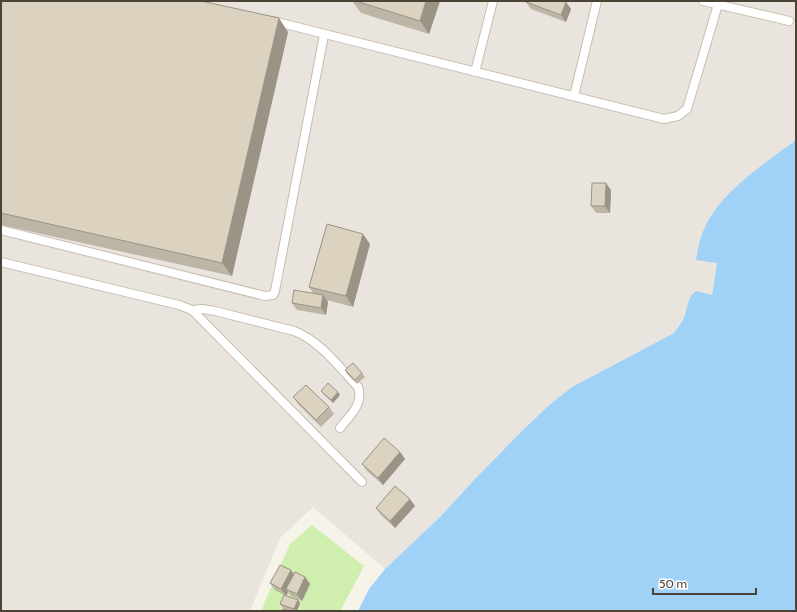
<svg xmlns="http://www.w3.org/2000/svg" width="797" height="612" viewBox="0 0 797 612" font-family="Cabin,sans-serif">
  <rect width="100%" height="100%" fill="#f6f3e9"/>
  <path fill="#e9e4de" d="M1,1H796V140L787,147L696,259L717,263L712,295L696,291L689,301L683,319L679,328L674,333L572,387L548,406L522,431L474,480L441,516L385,569L313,507L280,538L250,611H1Z"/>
  <path fill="#d0eeae" d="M312,525L364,566L340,611H261L290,544Z"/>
  <path fill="#a0d2f8" d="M796,140V611H358L369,589L385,569L441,516L474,480L522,431L548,406L572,387L674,333C677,329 680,325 683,320C687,311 687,297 696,291L712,295L717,263L696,260C698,249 700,237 705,227C722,191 765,163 796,140Z"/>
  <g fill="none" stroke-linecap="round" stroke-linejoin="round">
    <defs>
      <g id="lane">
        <path d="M703,1L789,21"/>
        <path d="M273,21L664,119L678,116L687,109L719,1"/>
        <path d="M475,72L493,1"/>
        <path d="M574,96L597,1"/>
        <path d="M1,230L265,296L273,295L275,291L324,35"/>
        <path d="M1,262L179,305L192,310L362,482"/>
        <path d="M192,310L202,309L215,311L294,331C319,340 340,368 358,387C364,404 350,415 340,428"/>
      </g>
    </defs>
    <use href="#lane" stroke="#c6bead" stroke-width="10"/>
    <use href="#lane" stroke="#fff" stroke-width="8"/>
  </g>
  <g fill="#bdb5a5">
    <path d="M1,1L288,32L232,276L1,225Z"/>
    <path d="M352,1H440L429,34L361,13Z"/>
    <path d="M526,2L571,9L566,22L531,9Z"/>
    <path d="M611,190L610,213H596L591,206Z"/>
    <path d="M370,244L353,307L327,300L328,302L326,315L297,310L292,303L314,294L309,287Z"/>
    <path d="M345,370L362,373L365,377L357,384L347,374Z"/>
    <path d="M321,391L340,395L333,403L323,394Z"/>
    <path d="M293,397L329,407L334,414L321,427L298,404Z"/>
    <path d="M400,452L405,459L383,485L367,471L362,464Z"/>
    <path d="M415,506L395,528L381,515L376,508Z"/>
    <path d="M294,574L305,577L310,584L302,601L291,596L288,592L286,596L298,600L300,603L297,611H291L283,608L280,604L284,595L275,590L270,583Z"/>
  </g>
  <g fill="#9a9386">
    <path d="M426,1H440L429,34L420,21Z"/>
    <path d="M566,2L571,9L566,22L561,15Z"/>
    <path d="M279,18L288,32L232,276L222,263Z"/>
    <path d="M606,183L611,190L610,213L605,206Z"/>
    <path d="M363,234L370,244L353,307L346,296Z"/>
    <path d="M323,295L328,302L326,315L321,308Z"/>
    <path d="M338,392L340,395L333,403L331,400Z"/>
    <path d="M400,452L405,459L383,485L378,478Z"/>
    <path d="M410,499L415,506L395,528L390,521Z"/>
    <path d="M291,570L296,577L286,589L288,592L286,596L281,589Z"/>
    <path d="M305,577L310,584L302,601L297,594Z"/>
    <path d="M298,600L300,603L297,611H295L294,609Z"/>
  </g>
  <g fill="#dcd2c0" stroke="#9a9386">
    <path d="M1,1H201L279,18L222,263L1,213Z"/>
    <path d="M356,1H426L420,21Z"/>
    <path d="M526,1H564L566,2L561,15L526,2Z"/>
    <path d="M592,183H606L605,206H591Z"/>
    <path d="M327,224L363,234L346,296L309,287Z"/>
    <path d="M294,290L323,295L321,308L292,303Z"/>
    <path d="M353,363L362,373L355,380L345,370Z"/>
    <path d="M328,383L338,392L331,400L321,391Z"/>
    <path d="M306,385L329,407L316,420L293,397Z"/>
    <path d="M384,438L400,452L378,478L362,464Z"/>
    <path d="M395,486L410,499L390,521L376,508Z"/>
    <path d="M280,565L291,570L281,589L270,583Z"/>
    <path d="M295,572L305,577L297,594L286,589Z"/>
    <path d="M284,595L298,600L294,609L280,604Z"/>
    <path d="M283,609L291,611H282Z"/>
  </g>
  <rect width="797" height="612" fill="none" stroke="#4b4336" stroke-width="4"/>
  <path d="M653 588v6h103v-6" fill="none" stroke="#4b4336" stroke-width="2"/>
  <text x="659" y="588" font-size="12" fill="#4b4336" stroke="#ffffff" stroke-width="3" paint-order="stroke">50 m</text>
</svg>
